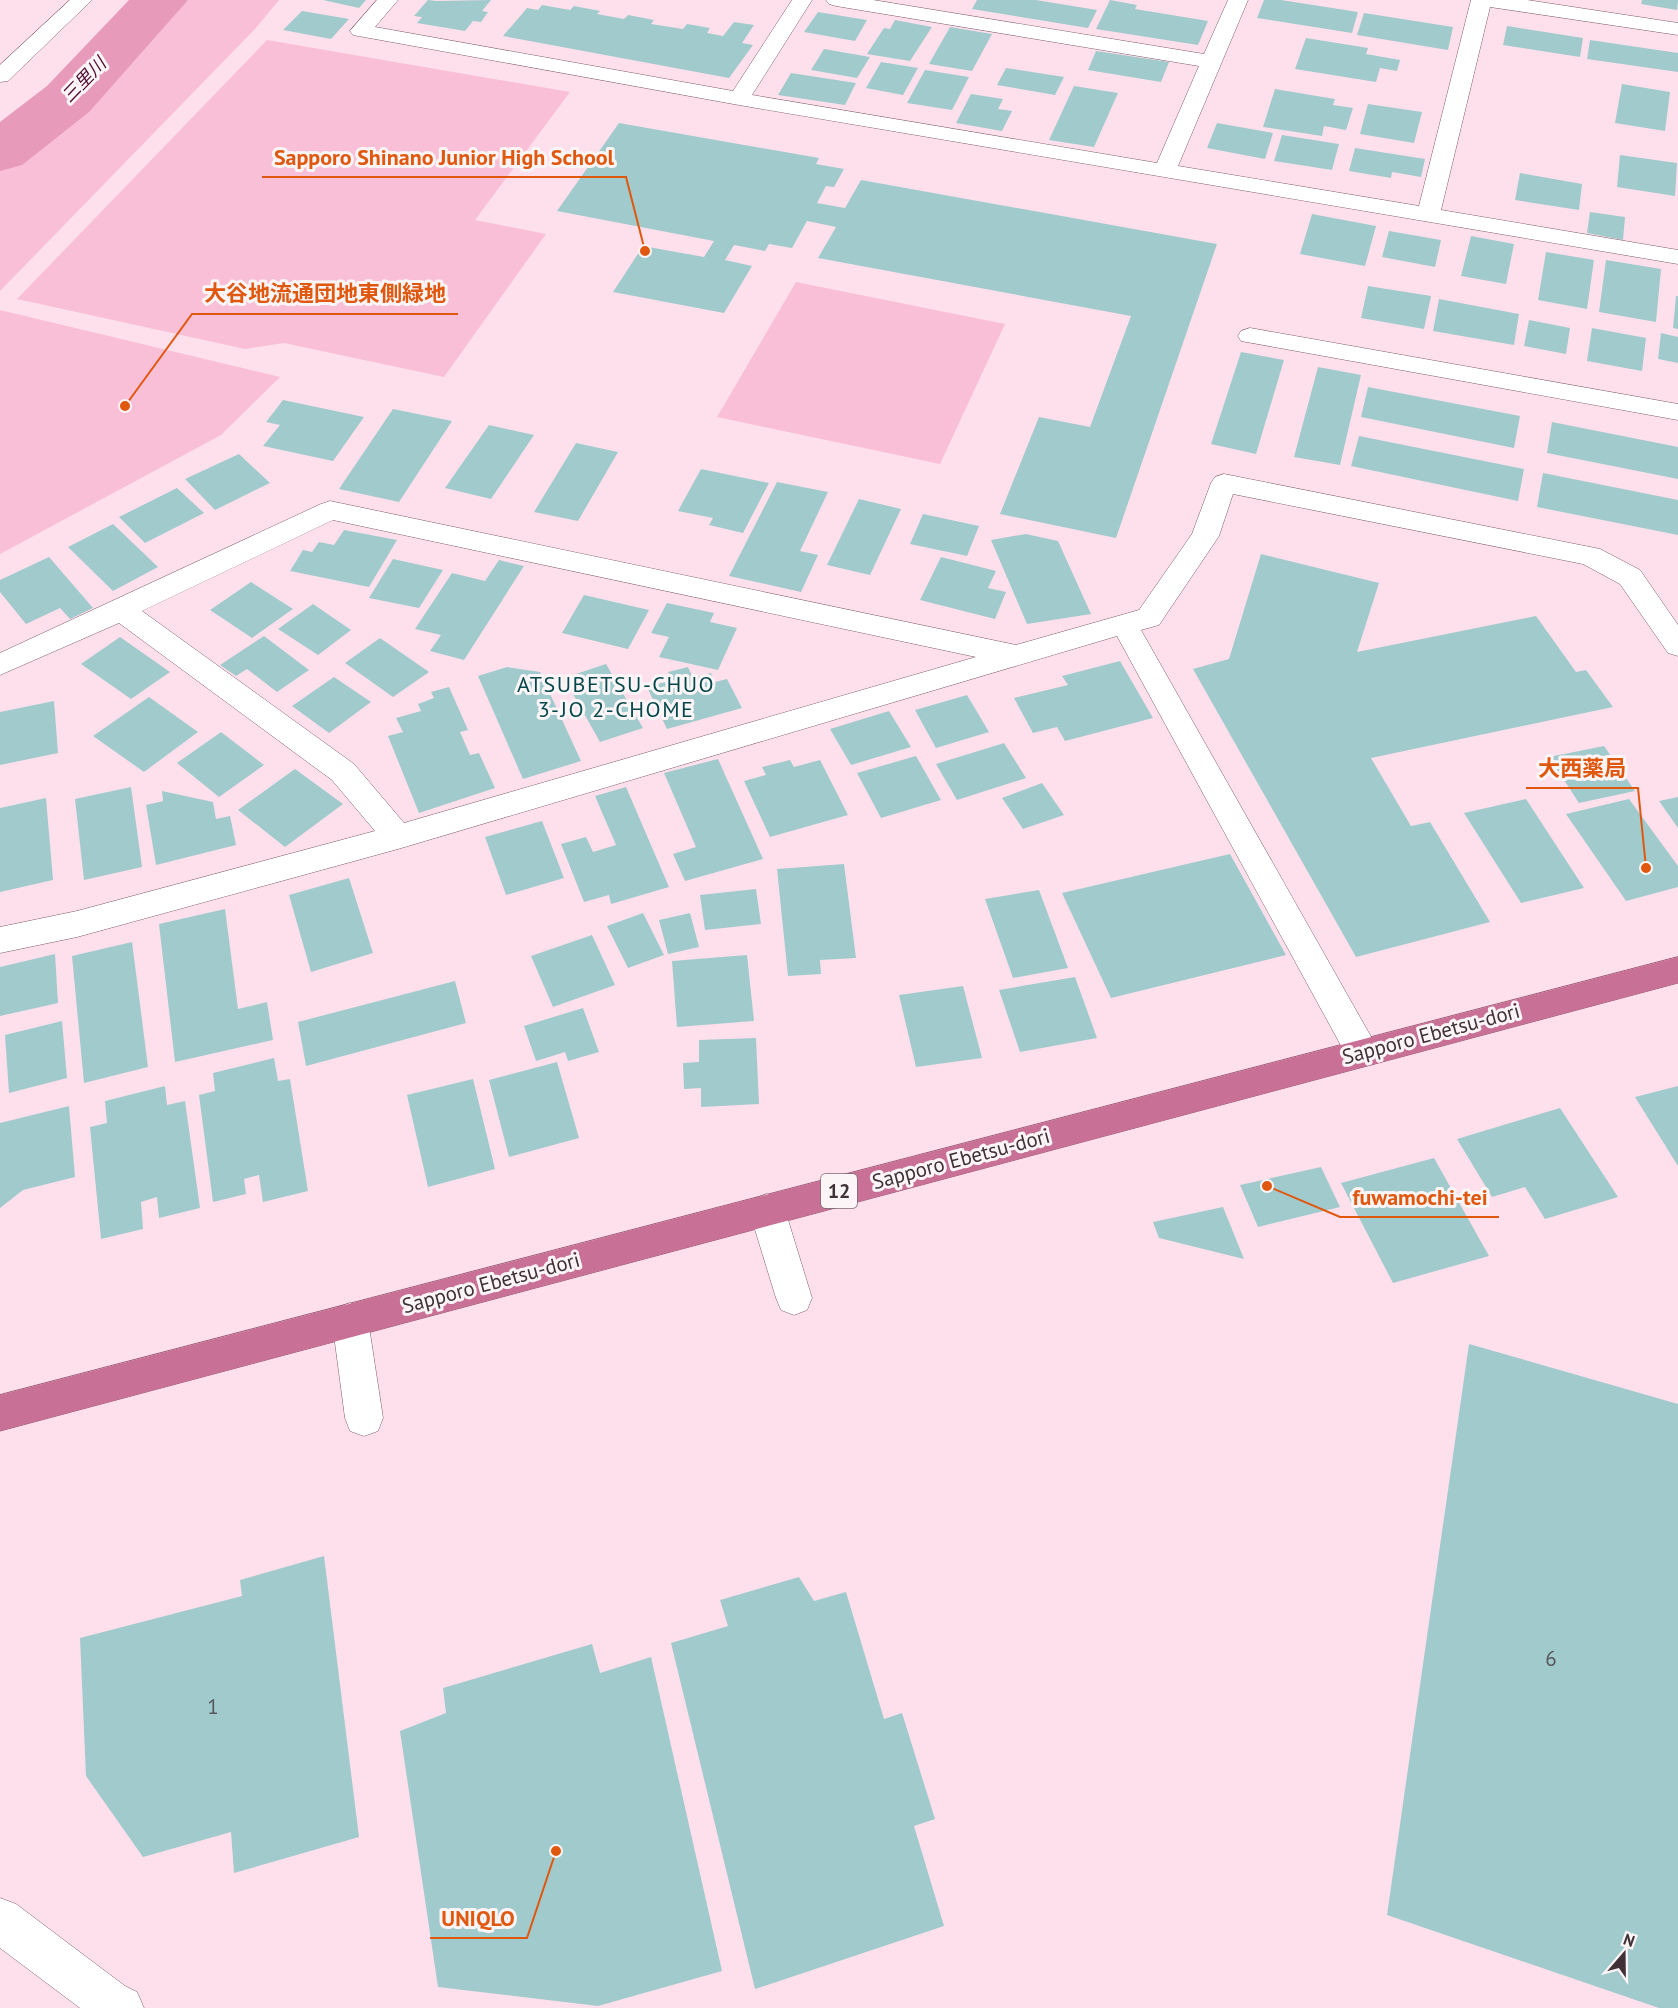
<svg xmlns="http://www.w3.org/2000/svg" width="1678" height="2008" viewBox="0 0 1678 2008" font-family="'PT Sans','Noto Sans JP',sans-serif">
  <rect width="100%" height="100%" fill="#fee0ec"/>
  <g fill="#f9bfd6">
    <path d="M175,0H279L255,29L0,291V170L34,145Z"/>
    <path d="M267,40L570,92L475,220L546,234L444,377L284,343L245,349L17,299Z"/>
    <path d="M796,282L1005,324L940,464L717,417Z"/>
    <path d="M0,310L280,377L221,435L0,554Z"/>
  </g>
  <g fill="none" stroke-linecap="round" stroke-linejoin="round">
    <path fill="#e79aba" fill-rule="evenodd" d="M129,0H188L89,112L22,165L0,171V122L47,86Z"/>
  </g>
  <g fill="#a0cacc">
    <path d="M323,0H366L359,8Z"/>
    <path d="M428,0L437,1L491,0L482,11L488,12L481,22L473,21L465,31L417,23L422,17L414,16Z"/>
    <path d="M977,0H1036L1097,10L1088,28L972,9Z"/>
    <path d="M1110,0L1137,5L1135,9L1208,21L1198,45L1096,29Z"/>
    <path d="M1264,0H1281L1358,12L1352,33L1257,18Z"/>
    <path d="M1642,0H1678L1677,10L1641,4Z"/>
    <path d="M542,5L570,10L574,6L600,11L597,14L624,19L628,15L654,20L651,24L683,29L687,24L710,28L707,33L723,36L734,22L754,25L742,43L753,45L729,78L503,36L527,8L538,10Z"/>
    <path d="M302,11L349,19L331,39L283,30Z"/>
    <path d="M818,12L867,20L855,41L804,32Z"/>
    <path d="M1364,13L1453,27L1448,50L1357,35Z"/>
    <path d="M895,20L932,27L910,61L867,54L884,28L890,29Z"/>
    <path d="M1507,26L1583,38L1580,57L1503,45Z"/>
    <path d="M950,27L992,34L972,71L929,64Z"/>
    <path d="M1306,38L1368,48L1366,54L1400,60L1397,71L1380,68L1376,82L1295,69Z"/>
    <path d="M1590,40L1678,53V72L1587,59Z"/>
    <path d="M824,49L870,57L857,78L811,70Z"/>
    <path d="M1096,51L1169,62L1161,82L1088,70Z"/>
    <path d="M881,62L918,68L903,95L866,88Z"/>
    <path d="M1006,68L1064,77L1055,95L997,85Z"/>
    <path d="M925,70L969,77L952,110L907,103Z"/>
    <path d="M791,73L856,83L845,105L778,95Z"/>
    <path d="M1622,84L1670,92L1665,131L1615,123Z"/>
    <path d="M1074,86L1118,93L1094,147L1049,140Z"/>
    <path d="M1275,89L1335,99L1333,105L1353,108L1346,130L1324,126L1322,136L1263,127Z"/>
    <path d="M971,94L1003,99L998,109L1012,111L1002,131L956,123Z"/>
    <path d="M1368,104L1422,112L1414,143L1360,134Z"/>
    <path d="M619,123L819,158L816,164L844,169L834,187L826,186L817,203L845,208L861,180L1217,244L1116,538L1000,514L1039,417L1090,427L1131,316L818,258L836,227L807,221L792,248L769,244L765,251L734,245L725,260L752,266L724,313L613,292L643,246L704,257L714,241L557,211Z"/>
    <path d="M1217,123L1273,133L1265,159L1207,148Z"/>
    <path d="M1282,135L1339,144L1332,170L1274,161Z"/>
    <path d="M1355,148L1425,159L1421,177L1392,172L1391,178L1349,171Z"/>
    <path d="M1620,155L1677,163L1675,196L1617,187Z"/>
    <path d="M1520,173L1582,184L1579,210L1515,200Z"/>
    <path d="M1590,212L1625,217L1623,240L1587,233Z"/>
    <path d="M1312,214L1376,226L1365,266L1300,254Z"/>
    <path d="M1389,231L1441,240L1435,267L1382,257Z"/>
    <path d="M1471,236L1514,244L1506,284L1461,276Z"/>
    <path d="M1546,252L1594,260L1587,309L1538,300Z"/>
    <path d="M1606,260L1661,269L1656,322L1599,312Z"/>
    <path d="M1368,286L1431,296L1424,329L1361,318Z"/>
    <path d="M1676,296H1678V329L1673,328Z"/>
    <path d="M1439,299L1519,314L1514,345L1433,331Z"/>
    <path d="M1529,320L1570,328L1566,354L1524,346Z"/>
    <path d="M1592,328L1646,338L1642,371L1587,361Z"/>
    <path d="M1661,333L1678,337V363L1658,359Z"/>
    <path d="M1241,352L1284,360L1256,454L1211,444Z"/>
    <path d="M1318,367L1361,375L1340,465L1294,457Z"/>
    <path d="M1368,387L1520,416L1514,448L1361,417Z"/>
    <path d="M283,400L364,417L333,461L263,446L280,425L266,422Z"/>
    <path d="M393,409L452,421L399,502L339,489Z"/>
    <path d="M1552,422L1678,447V479L1547,453Z"/>
    <path d="M489,425L534,435L491,499L445,488Z"/>
    <path d="M1359,436L1524,469L1518,501L1351,466Z"/>
    <path d="M576,443L618,452L578,521L534,512Z"/>
    <path d="M239,454L270,483L215,510L185,479Z"/>
    <path d="M701,469L769,483L743,533L709,525L713,518L678,511Z"/>
    <path d="M1543,473L1678,500V535L1537,507Z"/>
    <path d="M777,482L828,492L800,551L818,555L801,592L729,576Z"/>
    <path d="M177,488L204,513L145,543L119,517Z"/>
    <path d="M859,499L901,509L870,575L827,565Z"/>
    <path d="M923,514L979,526L967,556L910,544Z"/>
    <path d="M113,524L158,567L113,591L68,547Z"/>
    <path d="M344,530L397,540L369,587L290,571L303,550L312,552L319,542L334,545Z"/>
    <path d="M1026,534L1058,541L1091,614L1027,624L991,540Z"/>
    <path d="M1261,554L1379,583L1357,652L1536,616L1576,672L1586,670L1613,707L1371,758L1411,826L1430,822L1490,922L1356,957L1193,669L1229,659Z"/>
    <path d="M49,557L93,608L70,619L60,608L26,624L0,592V580Z"/>
    <path d="M941,557L996,571L988,588L1006,592L995,619L920,600Z"/>
    <path d="M393,559L443,570L419,608L369,598Z"/>
    <path d="M499,560L524,566L464,660L430,651L441,635L415,629L452,573L485,581Z"/>
    <path d="M251,582L293,609L252,638L210,610Z"/>
    <path d="M584,595L649,610L628,649L562,633Z"/>
    <path d="M667,603L714,613L710,622L737,628L718,670L659,657L669,637L651,633Z"/>
    <path d="M313,604L351,630L318,655L278,629Z"/>
    <path d="M264,636L309,670L277,692L247,669L236,676L220,665Z"/>
    <path d="M120,637L170,672L131,699L81,664Z"/>
    <path d="M380,638L429,672L393,697L345,663Z"/>
    <path d="M1120,661L1153,718L1065,741L1057,727L1033,733L1014,698L1068,685L1062,676Z"/>
    <path d="M606,664L643,728L600,742L564,678Z"/>
    <path d="M507,667L540,672L581,761L523,779L478,676Z"/>
    <path d="M688,667L693,678L711,673L715,682L727,679L742,708L667,729L647,687L673,680L668,672Z"/>
    <path d="M334,677L371,702L329,733L292,706Z"/>
    <path d="M449,687L468,730L460,732L470,755L479,753L495,788L419,813L388,736L403,732L396,718L421,711L418,704L434,698L431,692Z"/>
    <path d="M967,695L989,732L936,748L915,710Z"/>
    <path d="M149,697L198,732L144,772L93,736Z"/>
    <path d="M54,701L58,753L0,765V712Z"/>
    <path d="M889,711L911,747L851,765L830,729Z"/>
    <path d="M221,732L264,765L219,797L177,763Z"/>
    <path d="M1004,743L1026,778L957,800L936,764Z"/>
    <path d="M1604,746L1635,791L1579,803L1549,757Z"/>
    <path d="M916,756L941,800L881,818L857,773Z"/>
    <path d="M718,759L763,859L685,881L673,854L696,847L664,773Z"/>
    <path d="M790,760L794,767L820,760L848,815L770,837L744,781L766,775L762,767Z"/>
    <path d="M295,769L343,804L285,847L238,810Z"/>
    <path d="M1042,783L1064,815L1023,829L1002,798Z"/>
    <path d="M131,787L142,867L84,880L75,799Z"/>
    <path d="M626,787L669,887L611,904L609,895L584,902L561,844L586,837L593,852L616,845L595,796Z"/>
    <path d="M162,791L213,802L216,819L230,816L236,845L156,865L146,805L163,801Z"/>
    <path d="M1678,797V828L1659,801Z"/>
    <path d="M46,798L53,880L0,892V808Z"/>
    <path d="M1526,799L1584,888L1521,903L1464,813Z"/>
    <path d="M1629,799L1678,866V887L1626,901L1566,814Z"/>
    <path d="M542,821L564,878L506,895L485,837Z"/>
    <path d="M1230,854L1286,955L1111,998L1062,893Z"/>
    <path d="M844,864L856,958L820,960L821,974L788,976L777,869Z"/>
    <path d="M349,878L373,953L311,972L289,895Z"/>
    <path d="M756,889L761,924L705,930L700,895Z"/>
    <path d="M1039,890L1068,968L1013,978L985,899Z"/>
    <path d="M225,909L238,1009L267,1002L273,1040L175,1062L159,924Z"/>
    <path d="M643,913L664,955L628,968L607,926Z"/>
    <path d="M690,913L699,947L668,954L659,920Z"/>
    <path d="M592,935L615,985L553,1007L531,956Z"/>
    <path d="M132,942L148,1067L84,1083L72,956Z"/>
    <path d="M55,954L58,1003L0,1016V967Z"/>
    <path d="M747,955L754,1021L677,1027L672,961Z"/>
    <path d="M1075,977L1097,1038L1020,1052L999,990Z"/>
    <path d="M455,981L466,1023L306,1066L298,1022Z"/>
    <path d="M963,986L982,1058L916,1067L899,995Z"/>
    <path d="M583,1008L599,1052L568,1061L565,1052L536,1061L524,1026Z"/>
    <path d="M62,1021L67,1078L9,1093L5,1035Z"/>
    <path d="M756,1038L759,1104L701,1107V1088L684,1089L683,1063L699,1062V1040Z"/>
    <path d="M274,1058L278,1081L290,1079L308,1191L263,1202L259,1175L244,1179L246,1194L213,1202L199,1095L215,1091L213,1073Z"/>
    <path d="M557,1062L579,1138L509,1157L489,1080Z"/>
    <path d="M473,1079L495,1169L428,1187L407,1095Z"/>
    <path d="M165,1086L167,1105L185,1101L200,1208L159,1218L157,1197L141,1202L143,1229L101,1239L90,1127L107,1123L105,1101Z"/>
    <path d="M1678,1086V1166L1635,1097Z"/>
    <path d="M69,1106L75,1177L23,1190L0,1208V1123Z"/>
    <path d="M1560,1108L1618,1197L1545,1219L1525,1187L1492,1197L1457,1139Z"/>
    <path d="M1434,1158L1489,1256L1393,1283L1341,1183Z"/>
    <path d="M1321,1167L1340,1207L1258,1227L1240,1185Z"/>
    <path d="M1223,1207L1244,1259L1159,1238L1153,1222Z"/>
    <path d="M1469,1344L1678,1404V2008H1659L1387,1915Z"/>
    <path d="M324,1556L359,1837L234,1873L231,1832L143,1857L86,1776L80,1638L242,1596L240,1580Z"/>
    <path d="M799,1577L814,1601L846,1592L884,1719L902,1713L935,1819L914,1826L944,1926L755,1989L671,1643L728,1626L720,1600Z"/>
    <path d="M592,1644L600,1673L651,1657L722,1971L598,2006L438,1987L400,1731L446,1713L443,1688Z"/>
  </g>
  <g fill="none" stroke-linecap="round" stroke-linejoin="round">
    <defs>
      <g id="minor">
        <path d="M70,0H92L8,81L0,82V65Z"/>
        <path d="M377,0H398L375,27L733,91L792,0H812L752,95L1157,163L1199,66L836,6L829,4L826,0H873L1204,54L1228,0H1248L1178,166L1419,206L1471,0H1527L1678,23V35L1490,7L1441,210L1678,250V264L739,105L353,35L350,31Z"/>
        <path d="M1250,328L1678,404V420L1241,341L1238,336L1241,331Z"/>
        <path d="M1224,474L1600,549L1640,570L1678,625V656L1668,653L1620,584L1583,564L1233,494L1219,536L1159,625L1141,630L1374,1042L1379,1052L1374,1062L1362,1066L1350,1062L1117,636L398,849L77,937L0,953V927L77,911L375,831L332,780L119,623L0,675V653L321,504L330,501L1016,645L1139,610L1192,534L1211,483L1215,477ZM333,520L976,657L404,823L354,764L142,611Z"/>
        <path d="M767,1194L780,1199L785,1210L812,1298L807,1310L794,1315L781,1310L776,1298L749,1210L754,1199Z"/>
        <path d="M350,1303L363,1308L368,1320L383,1418L378,1431L364,1436L350,1431L345,1418L332,1320L337,1308Z"/>
        <path d="M0,1898L16,1904L125,1986L137,1992L144,2008H80L0,1948Z"/>
      </g>
      <path id="highway" d="M1678,957V983L0,1431V1395Z"/>
    </defs>
    <use href="#minor" stroke="#7b5c69" stroke-width="1"/>
    <use href="#highway" stroke="#995a75" stroke-width="1"/>
    <use href="#minor" fill="#fff" fill-rule="evenodd"/>
    <use href="#highway" fill="#c97097" fill-rule="evenodd"/>
  </g>
  <g text-anchor="middle" stroke-width="6" stroke-linejoin="round" paint-order="stroke">
    <g font-size="18" font-style="italic" fill="#4f0b30" stroke="#fcf5f7">
      <text transform="translate(84 80) rotate(-46)" y="6">三里川</text>
    </g>
    <rect fill="#fcf5f7" stroke="#786c71" stroke-width="1.5" x="821" y="1174" width="36" height="34" rx="4.5"/>
    <g font-size="20" font-weight="bold" fill="#3f3137">
      <text x="839" y="1198">12</text>
    </g>
    <g font-size="21" fill="#3f3137" stroke="#fcf5f7">
      <text transform="translate(1431 1034) rotate(-15)" y="7">Sapporo Ebetsu-dori</text>
      <text transform="translate(961 1159) rotate(-15)" y="7">Sapporo Ebetsu-dori</text>
      <text transform="translate(491 1283) rotate(-15)" y="7">Sapporo Ebetsu-dori</text>
    </g>
    <g font-size="21" fill="#57575c">
      <text x="1551" y="1666">6</text>
      <text x="213" y="1714">1</text>
    </g>
    <g font-size="22" letter-spacing="1.5" fill="#05484b" stroke="#fcf5f7">
      <text x="616" y="692">ATSUBETSU-CHUO<tspan x="616" dy="25">3-JO 2-CHOME</tspan></text>
    </g>
  </g>
  <path fill="none" stroke="#e0570e" stroke-width="2" d="M645 251L626 177H262M125 406L192 314H458M1646 868L1638 788H1526M1267 1186L1340 1217H1499M556 1851L527 1938H430"/>
  <g fill="#e0570e" stroke="#fcf5f7" stroke-width="2">
    <circle cx="645" cy="251" r="6"/>
    <circle cx="125" cy="406" r="6"/>
    <circle cx="1646" cy="868" r="6"/>
    <circle cx="1267" cy="1186" r="6"/>
    <circle cx="556" cy="1851" r="6"/>
  </g>
  <g font-size="22" text-anchor="middle" font-weight="bold" fill="#e0570e" stroke="#fcf5f7" stroke-width="6" stroke-linejoin="round" paint-order="stroke">
    <text x="444" y="165">Sapporo Shinano Junior High School</text>
    <text x="325" y="301">大谷地流通団地東側緑地</text>
    <text x="1582" y="776">大西薬局</text>
    <text x="1420" y="1205">fuwamochi-tei</text>
    <text x="478" y="1926">UNIQLO</text>
  </g>
  <g transform="translate(1624 1954) rotate(20)" stroke="#fcf5f7" stroke-width="4.5" paint-order="stroke">
  <path d="M0-4.5L10 22L0 15L-10 22Z" fill="#3f3137"/>
  <text y="-9" font-size="16" font-weight="bold" text-anchor="middle" fill="#3f3137">N</text>
  </g>
</svg>
